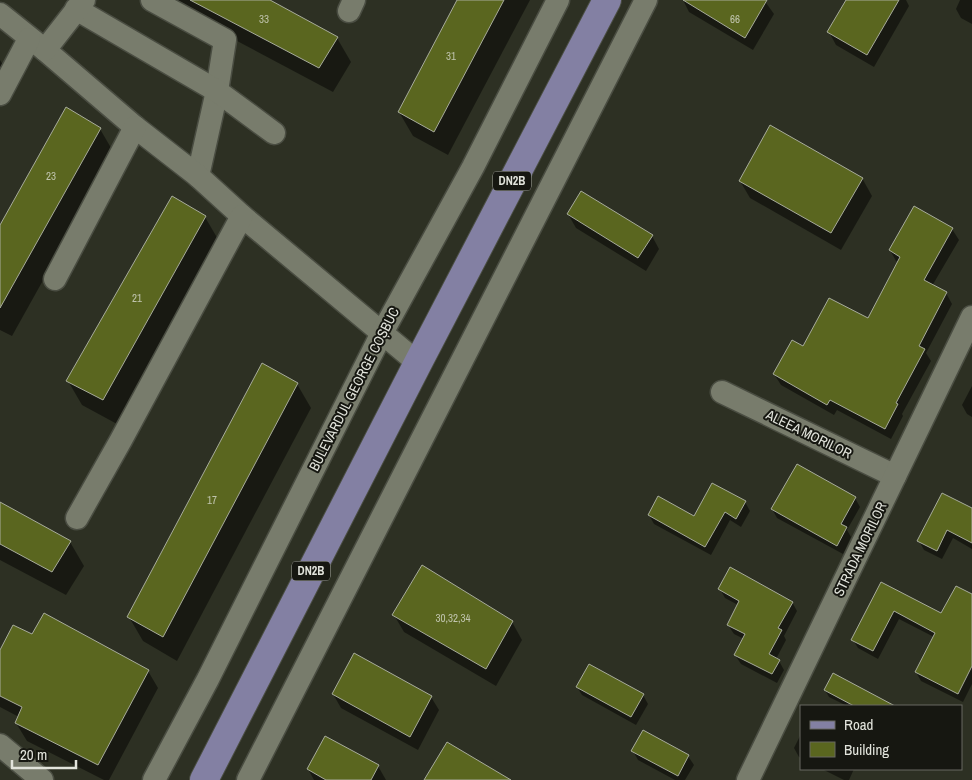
<svg xmlns="http://www.w3.org/2000/svg" width="972" height="780" viewBox="0 0 972 780" font-family="'Archivo Narrow',sans-serif">
  <rect width="100%" height="100%" fill="#2d3023"/>
  <g fill="#0007">
    <path d="M160,0H267L337,38L351,62L333,92Z"/>
    <path d="M459,0H530L448,155L413,136L399,112Z"/>
    <path d="M683,0H764L774,14L753,50L689,12Z"/>
    <path d="M848,0H906L909,6L874,67L836,45L829,32Z"/>
    <path d="M960,0H972V24L961,18L956,9Z"/>
    <path d="M0,60L6,70L0,79Z"/>
    <path d="M100,129L114,153L12,336L0,330V227Z"/>
    <path d="M862,178L872,196L841,250L750,198L740,181Z"/>
    <path d="M568,214L652,236L659,249L646,271L576,228Z"/>
    <path d="M205,217L219,241L117,424L82,405L68,381Z"/>
    <path d="M952,229L959,240L932,286L946,293L952,304L926,353L931,361L902,414L903,416L891,439L837,410L834,415L781,385L774,374L804,348L868,320L898,262L896,261L890,250Z"/>
    <path d="M297,384L311,408L177,661L143,641L129,617Z"/>
    <path d="M972,386V417L967,414L962,405Z"/>
    <path d="M855,498L860,507L847,530L851,537L843,554L777,518L772,509Z"/>
    <path d="M745,502L750,511L741,527L730,520L711,555L654,524L649,515L694,518Z"/>
    <path d="M0,503L70,542L84,566L66,595L0,560Z"/>
    <path d="M972,510V549L953,538L942,559L924,550L919,541Z"/>
    <path d="M882,584L942,615L972,596V684L963,702L921,681L916,672L934,637L899,619L878,659L858,648L853,640Z"/>
    <path d="M720,589L792,602L797,611L784,636L786,640L776,659L779,661L784,670L777,683L741,664L735,655L744,639L734,634L728,625L738,605L725,598Z"/>
    <path d="M394,615L512,622L522,640L496,686L404,632Z"/>
    <path d="M33,636L148,671L158,688L109,780H104L27,741L16,723L19,717L0,707V652Z"/>
    <path d="M577,687L643,695L648,704L636,725L582,695Z"/>
    <path d="M825,690L866,697L861,706H847L829,697Z"/>
    <path d="M333,694L431,697L439,710L418,750L341,708Z"/>
    <path d="M643,732L688,756L694,765L685,780H675L638,760L633,751Z"/>
    <path d="M801,734V758L799,757L794,748Z"/>
    <path d="M326,737L378,766L386,780H314L308,769Z"/>
    <path d="M822,769H854L849,780H844Z"/>
  </g>
  <g fill="#5a661f" stroke="#a7ab9b">
    <path d="M190,0H270L338,37L319,68Z"/>
    <path d="M457,0H504L434,132L398,112Z"/>
    <path d="M683,0H767L745,38Z"/>
    <path d="M846,0H899L867,55L827,32Z"/>
    <path d="M66,107L101,128L0,308V225Z"/>
    <path d="M770,125L863,178L831,233L739,181Z"/>
    <path d="M581,191L653,235L638,258L567,214Z"/>
    <path d="M172,196L206,216L103,400L66,381Z"/>
    <path d="M914,206L953,228L924,280L947,292L919,346L925,349L896,403L898,404L885,429L830,400L827,405L773,374L792,340L803,346L829,298L868,318L900,257L889,250Z"/>
    <path d="M262,363L298,383L163,637L127,617Z"/>
    <path d="M797,464L856,497L841,524L847,527L837,546L771,509Z"/>
    <path d="M712,483L746,501L736,519L725,512L705,547L648,515L658,496L694,516Z"/>
    <path d="M942,493L972,508V543L947,530L937,551L917,541Z"/>
    <path d="M0,502L71,541L52,572L0,544Z"/>
    <path d="M422,565L513,621L486,669L392,615Z"/>
    <path d="M730,567L793,602L778,628L782,630L769,654L780,660L772,674L734,655L745,634L727,625L739,601L718,589Z"/>
    <path d="M881,582L941,613L956,586L972,594V666L958,694L915,672L935,633L894,611L873,651L851,640Z"/>
    <path d="M44,613L149,670L98,765L15,723L22,707L0,696V650L13,625L32,634Z"/>
    <path d="M354,653L432,696L410,737L332,694Z"/>
    <path d="M589,664L644,694L631,717L576,687Z"/>
    <path d="M833,673L863,689L895,706H854L824,690Z"/>
    <path d="M643,730L689,755L678,776L631,751Z"/>
    <path d="M325,736L379,765L371,780H326L307,769Z"/>
    <path d="M447,742L511,780H424Z"/>
  </g>
  <g fill="none" stroke-linecap="round" stroke-linejoin="round">
    <defs>
      <g id="minor">
        <path d="M152,0L225,40L217,91L198,176"/>
        <path d="M76,9L217,91L274,133"/>
        <path d="M349,11L354,0"/>
        <path d="M0,14L45,50L135,127L198,176L242,216L418,363"/>
        <path d="M45,50L84,0"/>
        <path d="M0,94L29,39"/>
        <path d="M55,279L135,127"/>
        <path d="M722,392L895,476"/>
        <path d="M77,518L121,440L242,216"/>
        <path d="M0,745L42,780"/>
        <path d="M154,780L208,679L382,333L473,167L558,0"/>
        <path d="M248,780L646,0"/>
        <path d="M748,780L972,317"/>
      </g>
      <path id="major" d="M204,780L418,363L607,0"/>
    </defs>
    <use href="#minor" stroke="#4a4d42" stroke-width="25"/>
    <use href="#major" stroke="#4a4d42" stroke-width="30"/>
    <use href="#minor" stroke="#787c6c" stroke-width="22"/>
    <use href="#major" stroke="#8380a3" stroke-width="28"/>
  </g>
  <g text-anchor="middle" stroke-width="4" stroke-linejoin="round" paint-order="stroke">
    <g font-size="11" fill="#c0c4ad">
      <text x="264" y="23">33</text>
      <text x="735" y="23">66</text>
      <text x="451" y="60">31</text>
      <text x="51" y="180">23</text>
      <text x="137" y="302">21</text>
      <text x="212" y="504">17</text>
      <text x="453" y="622">30,32,34</text>
    </g>
    <g fill="#161711" stroke="#a5a69f" stroke-width="1">
      <rect x="493" y="171.5" width="38" height="19" rx="4"/>
      <rect x="292" y="561.5" width="38" height="19" rx="4"/>
    </g>
    <g font-size="12" font-weight="bold" fill="#e2e4dc">
      <text x="512" y="185">DN2B</text>
      <text x="311" y="575">DN2B</text>
    </g>
    <g font-size="14" fill="#e2e4dc" stroke="#161711">
      <text transform="translate(354 389) rotate(-63)" y="5">BULEVARDUL GEORGE COȘBUC</text>
      <text transform="translate(809 434) rotate(26)" y="5">ALEEA MORILOR</text>
      <text transform="translate(860 549) rotate(-64)" y="5">STRADA MORILOR</text>
    </g>
  </g>
  <rect x="800" y="705" width="162" height="65" fill="#161711" stroke="#686962"/>
  <rect x="810" y="721" width="25" height="8" fill="#8380a3" stroke="#686962"/>
  <text x="844" y="730" font-size="15" fill="#e2e4dc">Road</text>
  <rect x="810" y="742" width="25" height="15" fill="#5a661f" stroke="#686962"/>
  <text x="844" y="755" font-size="15" fill="#e2e4dc">Building</text>
  <path d="M12 760v8h64v-8" fill="none" stroke="#e2e4dc" stroke-width="2.5"/>
  <text x="20" y="760" font-size="15" fill="#e2e4dc" stroke="#161711" stroke-width="4" paint-order="stroke">20 m</text>
</svg>
